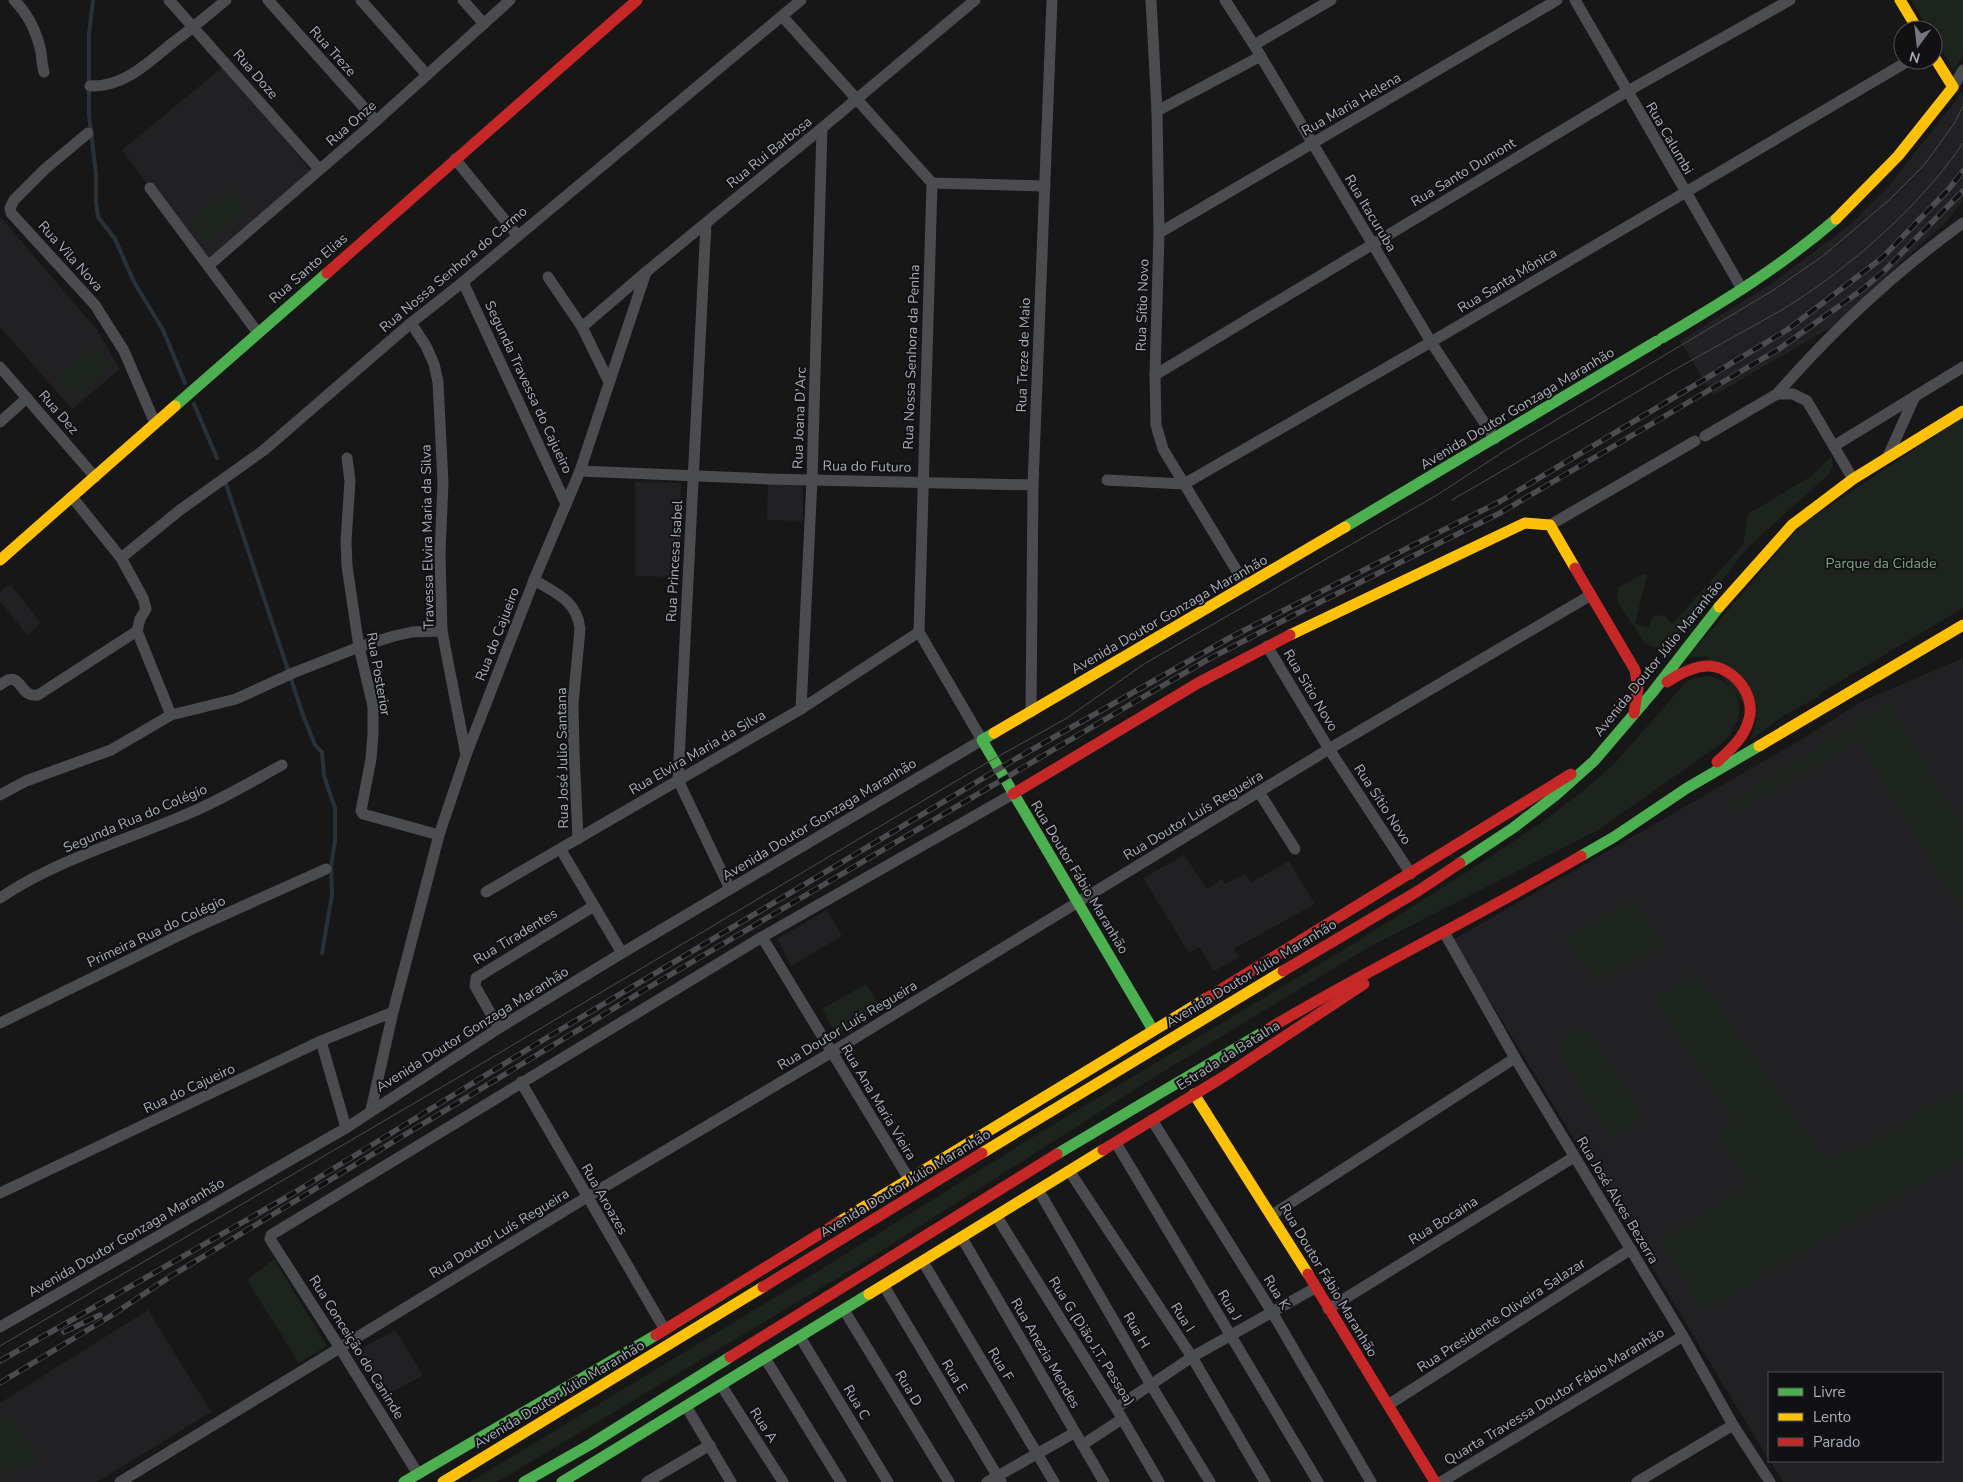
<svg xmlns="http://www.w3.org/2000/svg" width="1963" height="1482" viewBox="0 0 1963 1482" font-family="'Nunito Sans',sans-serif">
  <rect width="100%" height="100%" fill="#171717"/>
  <g fill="#212123">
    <path d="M225,65L311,171L205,262L122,150Z"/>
    <path d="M1963,91V200L1946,222L1878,283L1840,322L1713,396L1680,341L1775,281L1852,223L1889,186Z"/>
    <path d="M0,216L97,330L120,369L72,409L0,327Z"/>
    <path d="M768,479L803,480V521L767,520Z"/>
    <path d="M635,482L681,483L679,577L635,576Z"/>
    <path d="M10,584L41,623L27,635L0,601V592Z"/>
    <path d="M1963,658V1482H1783L1770,1461H1942V1373H1769V1460L1453,940L1797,742L1861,702Z"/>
    <path d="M1184,855L1207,889L1222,879L1225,884L1245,874L1252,882L1289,861L1315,904L1234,949L1239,958L1214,971L1199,947L1189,953L1143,878Z"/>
    <path d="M827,910L842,936L791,966L777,939Z"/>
    <path d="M148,1310L211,1412L97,1482H0V1403Z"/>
    <path d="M395,1330L423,1375L385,1396L357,1351Z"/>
  </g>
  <g fill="#1d241e">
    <path d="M1911,0H1963V55L1954,70L1933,36V30H1929Z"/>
    <path d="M230,188L248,209L208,244L189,223Z"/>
    <path d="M95,345L112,365L74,397L57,378Z"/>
    <path d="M1963,417V608L1817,695L1820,696L1783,716L1750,740L1757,720L1706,656L1687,658L1801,525Z"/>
    <path d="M1831,457L1833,466L1829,474L1748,547L1680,635C1669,644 1658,652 1645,643L1617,601L1618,587L1644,574L1647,575L1635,624L1649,628L1653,615L1666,616L1672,624L1743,545L1748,514L1810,477Z"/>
    <path d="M1710,676C1746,685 1748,720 1722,743L1598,830L1369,947L1156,1076L856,1267L497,1482H470L815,1273L1033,1137L1361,939L1473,868L1541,823L1584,790L1615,763L1687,681L1694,678Z"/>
    <path d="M1889,702L1963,828V915L1859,741L1735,814L1729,803Z"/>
    <path d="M1635,900L1665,946L1597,983L1565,938Z"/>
    <path d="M1696,974L1825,1158L1871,1143L1921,1110L1963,1090V1160L1813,1246L1703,1313L1661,1241L1749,1184L1716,1134L1734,1123L1654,998Z"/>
    <path d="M866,984L881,1008L836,1034L822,1009Z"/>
    <path d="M1581,1029L1593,1035L1645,1117L1611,1138L1561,1056L1560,1048L1565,1036Z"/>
    <path d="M274,1259L327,1346L299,1363L247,1280Z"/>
    <path d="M12,1415L39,1460L7,1475L0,1464V1422Z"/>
  </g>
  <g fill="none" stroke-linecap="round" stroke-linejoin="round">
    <g stroke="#2a3239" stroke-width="4">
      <path d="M93,0L89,34V115L96,174V202L98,217L115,239L134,282L163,330L185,383"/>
      <path d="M194,404L217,458"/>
      <path d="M225,481L303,715L315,745L322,752L324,776L335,808V841L331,866L332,895L322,953"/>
    </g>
    <g stroke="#4b4c50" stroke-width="11">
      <path d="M14,0C28,14 37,33 41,52C42,59 42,65 44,72"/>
      <path d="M169,0L319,169"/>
      <path d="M268,0L376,121"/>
      <path d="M361,0L427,75"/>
      <path d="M463,0L484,24"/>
      <path d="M1151,0L1157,111L1159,233L1155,375L1156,425L1163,449L1246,586"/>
      <path d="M1225,0L1254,45L1431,342L1495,439"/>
      <path d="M1575,0L1742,289"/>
      <path d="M1254,45L1331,0"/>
      <path d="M90,86C123,87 147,64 171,44C190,30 208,15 226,0"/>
      <path d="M1953,87L1963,70"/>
      <path d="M1157,111L1261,56"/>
      <path d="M88,133L45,169L14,200L10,208L11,213L95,305L124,351L155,423"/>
      <path d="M455,159L517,235"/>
      <path d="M932,183L1045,186"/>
      <path d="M150,188L258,333"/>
      <path d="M706,223L678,780L730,889"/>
      <path d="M1159,233L1557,0"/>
      <path d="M208,266L376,121L510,0"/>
      <path d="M548,277L582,327L609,382"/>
      <path d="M463,282L566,504"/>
      <path d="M411,323L426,346L434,364L438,382L443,483L440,554L442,631L466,755"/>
      <path d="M582,327L646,272L822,128L975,0"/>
      <path d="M0,367L95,477"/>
      <path d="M1155,375L1626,92L1790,0"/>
      <path d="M1777,394C1832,331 1895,272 1963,223"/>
      <path d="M0,422L27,398"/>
      <path d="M1705,436L1777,394H1793L1807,401L1853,479"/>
      <path d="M1834,446L1963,367"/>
      <path d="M1889,454L1915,396"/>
      <path d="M347,458L350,481L346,541L347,566L359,647L373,706V733L371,759L361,811L363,814L439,835"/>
      <path d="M580,471L768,479L1033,485"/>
      <path d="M1107,480L1184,484L1431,342L1910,60"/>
      <path d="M72,497L121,558L143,598L146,609L140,619L137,631L171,715"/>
      <path d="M1550,525L1695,441"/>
      <path d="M121,558L180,510L264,450L411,323L463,282L801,0"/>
      <path d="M534,580C556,593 577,601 580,629L573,704L574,751L578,839"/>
      <path d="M1267,646L1329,749L1411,874"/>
      <path d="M0,685C23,667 17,698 38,695L137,631"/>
      <path d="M801,709L812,480L822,128"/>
      <path d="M1031,712L1033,485L1052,0"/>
      <path d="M1259,792L1295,849"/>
      <path d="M0,795L26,781L111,750L171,715L236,699L293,673L359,647L394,636L412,632L442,631"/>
      <path d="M561,850L622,953"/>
      <path d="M486,892L801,709L919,632"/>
      <path d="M0,898C55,861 120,842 180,817C216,803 249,783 282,765"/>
      <path d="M1444,932L1515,1058L1683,1336L1733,1425L1770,1482"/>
      <path d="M762,937L909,1179"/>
      <path d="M0,1023L190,930L326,869"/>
      <path d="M499,1028L475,986L476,978L594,906"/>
      <path d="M321,1041L346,1128"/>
      <path d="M521,1082L665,1330"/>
      <path d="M371,1110L393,1012L439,835L466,755L534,580L580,471L646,272"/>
      <path d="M1152,1120L1272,1312L1371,1482"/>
      <path d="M1116,1143L1318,1482"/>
      <path d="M1070,1172L1192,1357L1265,1482"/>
      <path d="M1039,1191L1151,1385L1210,1482"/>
      <path d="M0,1193L321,1041L393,1012"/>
      <path d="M1272,1215L1515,1058"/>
      <path d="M997,1217L1116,1408L1159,1482"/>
      <path d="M962,1238L1104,1482"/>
      <path d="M923,1262L1054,1482"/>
      <path d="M884,1286L1001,1482"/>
      <path d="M1328,1309L1574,1157"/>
      <path d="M844,1310L949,1482"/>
      <path d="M0,1327L346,1128L499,1028L622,953L982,740L919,632L932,183L782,16"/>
      <path d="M800,1337L888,1482"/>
      <path d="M765,1358L841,1482"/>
      <path d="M721,1385L783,1482"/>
      <path d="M1388,1405L1631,1249"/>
      <path d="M686,1406L731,1482"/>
      <path d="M1116,1408L1192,1357L1315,1288"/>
      <path d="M1082,1445L1122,1419"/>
      <path d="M418,1474L340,1348L270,1239L271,1235L762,937L1013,794"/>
      <path d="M120,1482L587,1197L832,1052L1329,749L1591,595"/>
      <path d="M647,1482L710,1445"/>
      <path d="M987,1482L1074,1433"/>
      <path d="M1441,1482L1683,1336"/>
      <path d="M1637,1482L1733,1425"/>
    </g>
    <g stroke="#4caf50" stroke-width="11">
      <path d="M1662,338C1723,302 1782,266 1836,219"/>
      <path d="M175,406L327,273"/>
      <path d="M1345,527L1657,341"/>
      <path d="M994,733L982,740L1153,1030"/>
      <path d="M1581,856L1614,837L1687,788L1759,746"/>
      <path d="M1460,863L1513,828L1556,795L1594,761L1652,693L1719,607"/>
      <path d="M1057,1154L1265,1031"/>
      <path d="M404,1482L656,1335"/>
      <path d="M524,1482L591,1444L730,1357"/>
      <path d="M562,1482L869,1294"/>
    </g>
    <g stroke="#ffc107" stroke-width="11">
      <path d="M1900,0L1918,30"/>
      <path d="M1836,219L1898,156L1953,87L1933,55"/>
      <path d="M0,560L175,406"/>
      <path d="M1719,607L1792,525L1853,479L1963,411"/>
      <path d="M1290,635L1525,523L1550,525L1575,568"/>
      <path d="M994,733L1345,527"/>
      <path d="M1759,746L1963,625"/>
      <path d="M1194,1094L1308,1274"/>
      <path d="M982,1153L1283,971"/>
      <path d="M839,1222L1207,998"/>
      <path d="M869,1294L1103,1150"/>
      <path d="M443,1482L763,1287"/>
    </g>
    <g stroke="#c62828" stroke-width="11">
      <path d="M327,273L637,0"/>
      <path d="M1575,568L1635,670L1638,688L1634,713"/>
      <path d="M1667,682C1679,674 1692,667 1706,666C1732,665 1756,694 1749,719C1745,737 1730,750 1717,762"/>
      <path d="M1013,794L1198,683L1290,635"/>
      <path d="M1283,971L1418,891L1460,863"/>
      <path d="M1207,998L1571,774"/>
      <path d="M1265,1031C1368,969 1477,917 1581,856"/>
      <path d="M1103,1150L1223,1077L1364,984"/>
      <path d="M1308,1274L1435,1482"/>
      <path d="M763,1287L982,1153"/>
      <path d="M656,1335L839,1222"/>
      <path d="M730,1357L1057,1154"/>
    </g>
    <g stroke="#4b4c4f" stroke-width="1">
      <path d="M1452,500C1526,457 1600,414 1674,370C1709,350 1745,331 1780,311C1845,272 1920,207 1963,143"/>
      <path d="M0,1346L464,1074L983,765L1067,718L1144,664L1437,495L1506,450L1772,291L1823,256L1889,200L1924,165L1954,124L1963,106"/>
    </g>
    <defs>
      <g id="rail">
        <path d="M64,1332L100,1315"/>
        <path d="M0,1361L292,1194L538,1043L1017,758L1233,636L1499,502L1787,330L1882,258L1948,190L1963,171"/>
        <path d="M0,1383L109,1317L171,1276L646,989L1138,700L1207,660L1298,613L1500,513L1779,349L1863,289L1885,270L1963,191"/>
      </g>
    </defs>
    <use href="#rail" stroke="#4b4c4f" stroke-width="5.5"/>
    <use href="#rail" stroke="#111113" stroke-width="4" stroke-dasharray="11" stroke-linecap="butt"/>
  </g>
  <g text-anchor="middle" stroke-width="4" stroke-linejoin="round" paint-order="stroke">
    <g font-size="14" fill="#a8adb8" stroke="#111113">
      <text transform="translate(333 51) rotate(48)" y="5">Rua Treze</text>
      <text transform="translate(256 74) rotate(49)" y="5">Rua Doze</text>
      <text transform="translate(1351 104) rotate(-30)" y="5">Rua Maria Helena</text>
      <text transform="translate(351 123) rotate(-41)" y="5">Rua Onze</text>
      <text transform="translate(1670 138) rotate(60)" y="5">Rua Calumbi</text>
      <text transform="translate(769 152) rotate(-39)" y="5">Rua Rui Barbosa</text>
      <text transform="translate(1463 172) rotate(-31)" y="5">Rua Santo Dumont</text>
      <text transform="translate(1371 213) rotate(59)" y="5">Rua Itacuruba</text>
      <text transform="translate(71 256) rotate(48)" y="5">Rua Vila Nova</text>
      <text transform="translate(308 268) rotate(-41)" y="5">Rua Santo Elias</text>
      <text transform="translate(453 269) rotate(-40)" y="5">Rua Nossa Senhora do Carmo</text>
      <text transform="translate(1507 280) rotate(-31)" y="5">Rua Santa Mônica</text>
      <text transform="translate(1142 305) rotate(-88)" y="5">Rua Sítio Novo</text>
      <text transform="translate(1023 355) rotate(-88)" y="5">Rua Treze de Maio</text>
      <text transform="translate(911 357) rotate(-88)" y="5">Rua Nossa Senhora da Penha</text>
      <text transform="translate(529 387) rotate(65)" y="5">Segunda Travessa do Cajueiro</text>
      <text transform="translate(1517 408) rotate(-31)" y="5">Avenida Doutor Gonzaga Maranhão</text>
      <text transform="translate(59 412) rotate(49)" y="5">Rua Dez</text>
      <text transform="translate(799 418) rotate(-88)" y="5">Rua Joana D'Arc</text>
      <text transform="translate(867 466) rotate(1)" y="5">Rua do Futuro</text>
      <text transform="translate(427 537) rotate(-91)" y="5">Travessa Elvira Maria da Silva</text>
      <text transform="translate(674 561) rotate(-87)" y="5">Rua Princesa Isabel</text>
      <text transform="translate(1169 614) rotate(-30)" y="5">Avenida Doutor Gonzaga Maranhão</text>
      <text transform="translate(497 634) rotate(-69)" y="5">Rua do Cajueiro</text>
      <text transform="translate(1658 658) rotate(-51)" y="5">Avenida Doutor Júlio Maranhão</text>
      <text transform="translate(379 674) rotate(80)" y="5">Rua Posterior</text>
      <text transform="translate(1311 690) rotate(59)" y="5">Rua Sitio Novo</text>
      <text transform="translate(697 752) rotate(-30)" y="5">Rua Elvira Maria da Silva</text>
      <text transform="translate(562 758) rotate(-91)" y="5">Rua José Julio Santana</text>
      <text transform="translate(1383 804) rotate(57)" y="5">Rua Sítio Novo</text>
      <text transform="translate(1193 815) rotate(-31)" y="5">Rua Doutor Luís Regueira</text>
      <text transform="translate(135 818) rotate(-23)" y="5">Segunda Rua do Colégio</text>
      <text transform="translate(819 819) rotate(-31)" y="5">Avenida Doutor Gonzaga Maranhão</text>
      <text transform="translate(1080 877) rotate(59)" y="5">Rua Doutor Fábio Maranhão</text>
      <text transform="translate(156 931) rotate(-25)" y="5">Primeira Rua do Colégio</text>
      <text transform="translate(515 936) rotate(-31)" y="5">Rua Tiradentes</text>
      <text transform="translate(1251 973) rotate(-31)" y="5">Avenida Doutor Júlio Maranhão</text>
      <text transform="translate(847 1025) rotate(-31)" y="5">Rua Doutor Luís Regueira</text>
      <text transform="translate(472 1029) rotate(-32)" y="5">Avenida Doutor Gonzaga Maranhão</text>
      <text transform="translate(1228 1055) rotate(-32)" y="5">Estrada da Batalha</text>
      <text transform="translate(189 1088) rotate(-25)" y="5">Rua do Cajueiro</text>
      <text transform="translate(879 1102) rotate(59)" y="5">Rua Ana Maria Vieira</text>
      <text transform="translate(905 1183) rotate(-31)" y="5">Avenida Doutor Júlio Maranhão</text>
      <text transform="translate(605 1199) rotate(60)" y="5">Rua Aroazes</text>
      <text transform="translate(1618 1200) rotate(59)" y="5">Rua José Alves Bezerra</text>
      <text transform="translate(1443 1220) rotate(-32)" y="5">Rua Bocaina</text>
      <text transform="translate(499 1233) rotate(-31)" y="5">Rua Doutor Luís Regueira</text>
      <text transform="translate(126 1237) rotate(-30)" y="5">Avenida Doutor Gonzaga Maranhão</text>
      <text transform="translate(1329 1280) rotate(59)" y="5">Rua Doutor Fábio Maranhão</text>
      <text transform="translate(1277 1292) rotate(58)" y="5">Rua K</text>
      <text transform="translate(1230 1305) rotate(59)" y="5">Rua J</text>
      <text transform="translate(1501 1315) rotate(-33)" y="5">Rua Presidente Oliveira Salazar</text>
      <text transform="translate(1183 1317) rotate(57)" y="5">Rua I</text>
      <text transform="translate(1137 1330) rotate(60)" y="5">Rua H</text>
      <text transform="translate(1092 1341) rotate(58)" y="5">Rua G (Dião J.T. Pessoa)</text>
      <text transform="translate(357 1347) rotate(58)" y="5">Rua Conceição do Caninde</text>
      <text transform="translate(1046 1353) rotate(60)" y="5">Rua Anezia Mendes</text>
      <text transform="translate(1001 1364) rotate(59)" y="5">Rua F</text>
      <text transform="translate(955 1376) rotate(59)" y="5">Rua E</text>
      <text transform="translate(909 1388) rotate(59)" y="5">Rua D</text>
      <text transform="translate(559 1394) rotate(-31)" y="5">Avenida Doutor Júlio Maranhão</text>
      <text transform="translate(1554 1396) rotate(-31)" y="5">Quarta Travessa Doutor Fábio Maranhão</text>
      <text transform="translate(857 1402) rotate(59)" y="5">Rua C</text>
      <text transform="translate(764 1425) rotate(57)" y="5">Rua A</text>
    </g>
    <g font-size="14" fill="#7fa381" stroke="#111113">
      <text x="1881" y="568">Parque da Cidade</text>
    </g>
  </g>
  <rect x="1768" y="1372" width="175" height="90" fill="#111113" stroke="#4d4f55"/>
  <rect x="1778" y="1388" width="25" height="8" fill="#4caf50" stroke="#4d4f55"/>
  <text x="1813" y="1397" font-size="15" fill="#a8adb8">Livre</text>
  <rect x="1778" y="1413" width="25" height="8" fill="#ffc107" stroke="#4d4f55"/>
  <text x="1813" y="1422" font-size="15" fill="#a8adb8">Lento</text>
  <rect x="1778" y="1438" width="25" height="8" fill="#c62828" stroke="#4d4f55"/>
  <text x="1813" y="1447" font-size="15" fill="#a8adb8">Parado</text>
  <g transform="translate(1918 45) rotate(195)"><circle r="24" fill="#111113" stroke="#4d4f55"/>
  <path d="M0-4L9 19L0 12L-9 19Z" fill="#757880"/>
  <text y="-8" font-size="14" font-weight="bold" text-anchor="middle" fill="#a8adb8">N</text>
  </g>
</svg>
